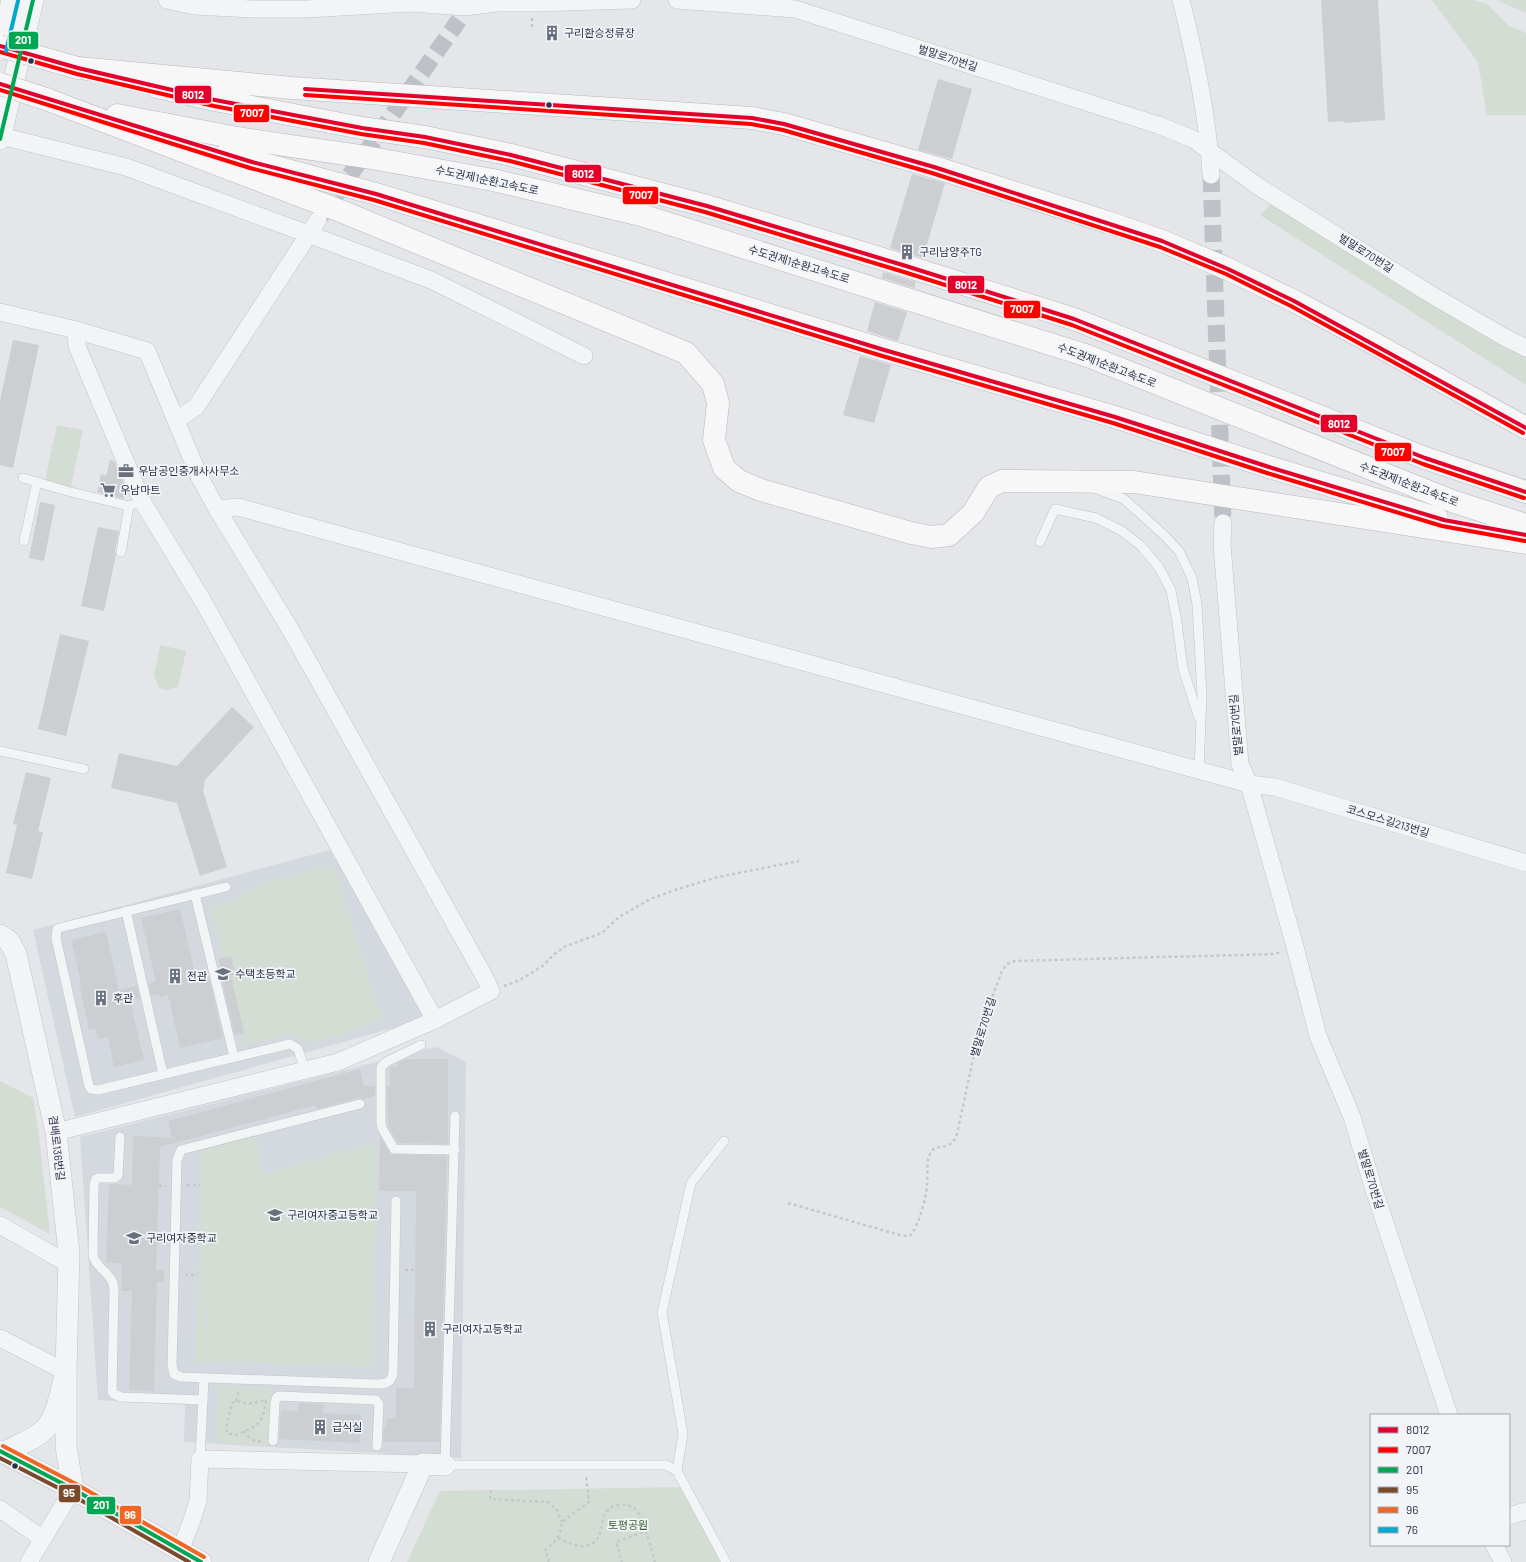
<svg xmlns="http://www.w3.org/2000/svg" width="1526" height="1562" viewBox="0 0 1526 1562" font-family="Barlow,'Noto Sans KR',sans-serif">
  <rect width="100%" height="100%" fill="#e4e6e9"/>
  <g fill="#d4d9e0">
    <path d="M330,850L429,1018L75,1117L33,930Z"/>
    <path d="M436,1047L466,1062L461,1458L184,1442L185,1405L98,1400L80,1137Z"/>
  </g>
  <g fill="#d4ddd4">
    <path d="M1432,0H1474L1487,4L1509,26L1526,33V115H1487L1478,62Z"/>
    <path d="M1496,0H1526V13Z"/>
    <path d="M1273,202L1526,354V385L1260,215Z"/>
    <path d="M57,425L83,430L70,490L44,485Z"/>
    <path d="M160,645L186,651L178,687L166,690L159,688L154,675Z"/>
    <path d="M333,864L382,1020L320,1042H313L290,1034L244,1046L210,906L236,900L255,886Z"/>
    <path d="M0,1081L33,1098L39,1136L50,1234L0,1207Z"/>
    <path d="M256,1137L263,1174L374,1143L376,1144L374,1366L196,1362L201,1150Z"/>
    <path d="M218,1386L272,1388L269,1445L215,1442Z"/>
    <path d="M682,1487L721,1562H407L440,1491Z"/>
  </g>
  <g fill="#ccced2">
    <path d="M1321,0H1378L1385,120L1344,123V121L1328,122Z"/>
    <path d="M938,79L972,89L952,159L918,150Z"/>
    <path d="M912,174L945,183L923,258L890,248Z"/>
    <path d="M883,272L916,282L914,288L882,278Z"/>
    <path d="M875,302L907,312L898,341L867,331Z"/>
    <path d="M13,340L39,345L13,468L0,465V401Z"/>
    <path d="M860,356L891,365L874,423L843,415Z"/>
    <path d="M110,460L114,461L126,488L124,499L97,492L101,474L106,476Z"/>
    <path d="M40,502L55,505L44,561L29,558Z"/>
    <path d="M98,527L119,531L115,551L116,555L104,611L81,606Z"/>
    <path d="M60,634L89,641L66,736L38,729Z"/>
    <path d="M232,707L254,727L205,780L203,791L227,867L200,876L177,803L111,788L119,753L177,766Z"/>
    <path d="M26,772L51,778L38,831L43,832L32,879L6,873L17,825L13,824Z"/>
    <path d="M180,909L197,981L209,978L223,1038L180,1048L168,995L160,997L159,994L151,996L149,983L156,982L141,918Z"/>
    <path d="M106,932L119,990L137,986L140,998L130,1000L144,1060L114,1067L108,1037L98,1039L95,1029L89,1030L79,982H81L71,940Z"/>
    <path d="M231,956L235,974L231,976L244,1033L235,1035L221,975H222L218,959Z"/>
    <path d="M405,1059H448V1144L398,1143L388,1126L387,1086H390V1067L398,1066V1063Z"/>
    <path d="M360,1069L364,1086H375V1096L364,1099L359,1098L317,1109L316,1105L160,1147L156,1270L164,1271V1282H157L154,1391L129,1390L132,1291H121L122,1263H106L109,1184L132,1185L133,1136L172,1138L168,1121Z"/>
    <path d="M380,1136L391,1154L447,1156L440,1442H383L384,1427H386L387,1418H396V1388H414L416,1191H379Z"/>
    <path d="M299,1403L324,1404L323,1413L361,1415L360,1443L279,1439L281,1410L298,1411Z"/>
  </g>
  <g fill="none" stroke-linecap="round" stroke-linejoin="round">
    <g stroke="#bec2c8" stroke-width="17" stroke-dasharray="17 8" stroke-linecap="butt">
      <path d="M1211,175L1223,523"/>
      <path d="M321,216L459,20"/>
    </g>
    <defs>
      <g id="service">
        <path d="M23,478L67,491L129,506"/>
        <path d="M1097,489L1124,499L1165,536L1179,551L1192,578L1197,604L1202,696L1199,770"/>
        <path d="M24,541L37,482"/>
        <path d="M1040,542L1055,509L1096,518L1122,531L1141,546L1158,566L1171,590L1177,622L1183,669L1199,718"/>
        <path d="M121,552L129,506L135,504"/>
        <path d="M0,751L84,769"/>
        <path d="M226,887L59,928L57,929L56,938L89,1086L91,1089L98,1090L290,1044L298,1049L305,1070"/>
        <path d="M195,894L234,1057"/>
        <path d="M126,911L163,1074"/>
        <path d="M421,1045L386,1062L381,1067V1123L382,1128L394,1149L455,1150"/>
        <path d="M360,1104L181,1150L177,1160L172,1365L174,1374L181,1377L377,1384C386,1384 391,1383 393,1373L396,1201"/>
        <path d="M455,1116L445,1465H666L677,1471L726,1562"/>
        <path d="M120,1137L118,1175L115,1178H98L96,1179L94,1185L93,1255C96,1269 113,1273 114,1289L112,1392L114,1394L121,1397L203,1400"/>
        <path d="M273,1441L275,1402L277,1397L279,1396L376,1400L379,1404L377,1446"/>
        <path d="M200,1459L204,1378"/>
        <path d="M677,1471L683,1434L662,1312L691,1183L724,1141"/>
      </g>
      <g id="minor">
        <path d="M167,0L194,6L252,9H306L411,3L464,7L497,3H532L632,0"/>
        <path d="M677,0L795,9L1158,125L1193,139L1256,185L1427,292L1504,337L1526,348"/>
        <path d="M1181,0C1195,57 1208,116 1211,175"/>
        <path d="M1,136L126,167L308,234L431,280L584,356"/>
        <path d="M0,312L76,330L77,346L142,501L204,603L435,1020L338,1062L56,1132"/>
        <path d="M76,330L147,351L199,476L217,509"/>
        <path d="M176,420L196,407L318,220"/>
        <path d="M1223,523L1222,545L1240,764L1249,784L1294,943L1318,1036L1352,1117L1374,1190L1449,1415"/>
        <path d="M435,1020L491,991L484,976L290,629L217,509L238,507C575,601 913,690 1249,784L1275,787L1526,863"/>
        <path d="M0,1225L70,1265"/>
        <path d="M0,1338L66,1372"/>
        <path d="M0,1509L43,1539"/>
        <path d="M1509,1516L1526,1511"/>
        <path d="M1494,1545L1503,1562"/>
        <path d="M180,1551L192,1520L198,1501L200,1459L423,1464"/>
        <path d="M29,1562L73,1489"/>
      </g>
      <g id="tertiary">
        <path d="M0,50L12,0"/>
        <path d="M0,139L33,0"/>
        <path d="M0,935L9,941L16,954L56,1132L69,1253L66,1372"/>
        <path d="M0,1451L73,1489L201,1562"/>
        <path d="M3,1453C15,1446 31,1441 42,1432C58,1418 60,1391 66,1372V1447L73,1489"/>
        <path d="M379,1562L423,1464L445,1465"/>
      </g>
      <g id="motorway">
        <path d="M78,68L292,88L752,118L784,124L934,167L1107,222L1162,241L1228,269L1294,301L1373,343L1526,428"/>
        <path d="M157,87L215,100L362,128L425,137L511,155L707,206L906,266L1074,319L1425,458L1526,492"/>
        <path d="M46,99L343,212L686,353L713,384L718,403L714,440L724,468L739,481L761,490L911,533L932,537L949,535L973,513L989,487L1002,481L1134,482L1526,543"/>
        <path d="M117,115L237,138L366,157L427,168L493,180L641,215L1088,356L1452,501L1526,525"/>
        <path d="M227,154L376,194L881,349L1115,417L1269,467L1437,518"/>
      </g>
    </defs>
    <use href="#service" stroke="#c2c4c7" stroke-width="10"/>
    <use href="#minor" stroke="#c2c4c7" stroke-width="18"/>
    <use href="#tertiary" stroke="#c2c4c7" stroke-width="22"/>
    <use href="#motorway" stroke="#b6b9be" stroke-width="23"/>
    <g stroke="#c5c7cc" stroke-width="2.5" stroke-dasharray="3 3" stroke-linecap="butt">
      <path d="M532,18V30"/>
      <path d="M504,986L520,980L544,965L553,955L566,946L602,933L619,917L650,899L678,889L718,877L799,861"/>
      <path d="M120,995L133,992"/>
      <path d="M187,1185H200"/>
      <path d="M159,1186H166"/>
      <path d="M788,1203L903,1236L911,1235C919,1224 926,1199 927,1185C928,1176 926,1163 930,1154C935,1141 950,1154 957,1134L978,1036L1002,971L1007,964L1015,961L1275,954L1280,952"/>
      <path d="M405,1270H415"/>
      <path d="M185,1275H198"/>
      <path d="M266,1400C263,1425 257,1426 236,1435L227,1433L226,1429L232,1403L236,1401L248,1404Z"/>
      <path d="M236,1401L239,1390"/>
      <path d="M244,1431C249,1438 253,1442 261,1441"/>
      <path d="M491,1490L490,1499L548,1502L557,1510L562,1522"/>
      <path d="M646,1531L655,1562"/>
      <path d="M558,1538C571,1545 593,1554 600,1533C602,1526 602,1516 608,1510C610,1507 615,1505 619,1505C636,1502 642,1517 646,1531L616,1542L622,1562"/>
      <path d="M549,1562L545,1550C556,1542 561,1535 562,1522L589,1502L586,1475"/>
    </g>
    <use href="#service" stroke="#f3f4f6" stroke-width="9"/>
    <use href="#minor" stroke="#f3f4f6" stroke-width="17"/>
    <use href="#tertiary" stroke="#f3f4f6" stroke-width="21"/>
    <use href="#motorway" stroke="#f7f7f7" stroke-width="22"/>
    <defs>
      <g id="motorway-bridge">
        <path d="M0,46L78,68"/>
        <path d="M0,84L46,99"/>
      </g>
    </defs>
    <use href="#motorway-bridge" stroke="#b6b9be" stroke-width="23" stroke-linecap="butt"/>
    <use href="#motorway-bridge" stroke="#f7f7f7" stroke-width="22"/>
    <defs>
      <g id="bus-1">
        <path d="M0,46L78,68L215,100L362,128L425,137L511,155L707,206L906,266L1074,319L1425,458L1526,492"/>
        <path d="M0,84L252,162L376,194L881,349L1115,417L1269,467L1444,520L1526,535"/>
        <path d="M305,89L752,118L784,124L934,167L1162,241L1228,269L1294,301L1526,428"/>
      </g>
      <g id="bus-2">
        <path d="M0,52L77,74L214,106L361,134L424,143L510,161L705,212L904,272L1072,325L1423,464L1524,498"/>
        <path d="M0,90L250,168L374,200L879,355L1113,423L1267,473L1442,526L1525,541"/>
        <path d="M305,95L751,124L783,130L932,173L1160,247L1226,274L1291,306L1523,433"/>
      </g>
      <g id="bus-3">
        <path d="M0,139L33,0"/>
        <path d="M0,1451L73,1489L201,1562"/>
      </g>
      <path id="bus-4" d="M0,1458L70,1494L189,1562"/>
      <path id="bus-5" d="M3,1446L76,1484L204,1557"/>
      <path id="bus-6" d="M6,51L18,1"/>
    </defs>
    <use href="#bus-1" stroke="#f2f4f8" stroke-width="7"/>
    <use href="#bus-2" stroke="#f2f4f8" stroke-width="7"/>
    <use href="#bus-3" stroke="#f2f4f8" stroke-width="7"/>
    <use href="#bus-4" stroke="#f2f4f8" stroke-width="7"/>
    <use href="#bus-5" stroke="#f2f4f8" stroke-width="7"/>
    <use href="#bus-6" stroke="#f2f4f8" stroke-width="7"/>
    <use href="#bus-1" stroke="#e4002b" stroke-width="4"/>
    <use href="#bus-2" stroke="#f00" stroke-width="4"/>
    <use href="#bus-3" stroke="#00a651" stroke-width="4"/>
    <use href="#bus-4" stroke="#7a4b2a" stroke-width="4"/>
    <use href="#bus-5" stroke="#f26522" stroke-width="4"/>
    <use href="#bus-6" stroke="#00a9ce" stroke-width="4"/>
  </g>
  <defs>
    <symbol id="building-bare" viewBox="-9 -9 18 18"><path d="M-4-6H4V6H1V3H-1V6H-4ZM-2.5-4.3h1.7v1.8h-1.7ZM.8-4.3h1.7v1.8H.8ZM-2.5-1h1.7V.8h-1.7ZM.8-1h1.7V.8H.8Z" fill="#6a717e" stroke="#f2f4f8" stroke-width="2.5" paint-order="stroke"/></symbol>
    <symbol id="office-bare" viewBox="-9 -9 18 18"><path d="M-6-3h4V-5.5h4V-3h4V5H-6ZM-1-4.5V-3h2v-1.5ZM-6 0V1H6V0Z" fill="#6a717e" stroke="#f2f4f8" stroke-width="2.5" paint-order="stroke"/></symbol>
    <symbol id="supermarket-bare" viewBox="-9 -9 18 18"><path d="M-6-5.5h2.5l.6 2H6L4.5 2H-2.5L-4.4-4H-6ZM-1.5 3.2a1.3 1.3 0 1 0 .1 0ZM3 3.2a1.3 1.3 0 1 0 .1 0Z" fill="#6a717e" stroke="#f2f4f8" stroke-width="2.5" paint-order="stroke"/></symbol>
    <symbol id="school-bare" viewBox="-9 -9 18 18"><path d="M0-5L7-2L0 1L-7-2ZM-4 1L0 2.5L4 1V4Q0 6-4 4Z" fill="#6a717e" stroke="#f2f4f8" stroke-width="2.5" paint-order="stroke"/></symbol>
  </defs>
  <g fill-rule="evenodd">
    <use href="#building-bare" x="541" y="22" width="22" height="22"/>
    <use href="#building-bare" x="896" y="241" width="22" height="22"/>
    <use href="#office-bare" x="115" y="460" width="22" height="22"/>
    <use href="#supermarket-bare" x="97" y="479" width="22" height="22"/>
    <use href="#school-bare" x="212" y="963" width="22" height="22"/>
    <use href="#building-bare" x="164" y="965" width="22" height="22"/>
    <use href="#building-bare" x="90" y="987" width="22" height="22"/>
    <use href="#school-bare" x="264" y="1204" width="22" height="22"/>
    <use href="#school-bare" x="123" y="1227" width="22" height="22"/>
    <use href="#building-bare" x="419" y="1318" width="22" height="22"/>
    <use href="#building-bare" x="309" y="1416" width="22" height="22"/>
  </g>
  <g fill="#283245" stroke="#f2f4f8" stroke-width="1.5">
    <circle cx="31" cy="61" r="3.5"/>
    <circle cx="549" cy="105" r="3.5"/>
    <circle cx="15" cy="1466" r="3.5"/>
  </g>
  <g text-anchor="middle" stroke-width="3.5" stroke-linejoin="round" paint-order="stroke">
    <g font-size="11" fill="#283245" stroke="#f2f4f8" text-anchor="start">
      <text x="564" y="37">구리환승정류장</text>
      <text x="919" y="256">구리남양주TG</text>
      <text x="138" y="475">우남공인중개사사무소</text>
      <text x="120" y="494">우남마트</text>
      <text x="235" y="978">수택초등학교</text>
      <text x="187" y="980">전관</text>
      <text x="113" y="1002">후관</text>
      <text x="287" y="1219">구리여자중고등학교</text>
      <text x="146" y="1242">구리여자중학교</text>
      <text x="442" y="1333">구리여자고등학교</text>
      <text x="332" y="1431">급식실</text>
    </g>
    <g font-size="11" fill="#283245" stroke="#f2f4f8">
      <text transform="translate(948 58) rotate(18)" y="4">벌말로70번길</text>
      <text transform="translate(487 180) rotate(12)" y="4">수도권제1순환고속도로</text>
      <text transform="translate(1366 253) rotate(32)" y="4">벌말로70번길</text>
      <text transform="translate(799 264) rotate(17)" y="4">수도권제1순환고속도로</text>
      <text transform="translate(1107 365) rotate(21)" y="4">수도권제1순환고속도로</text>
      <text transform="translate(1409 484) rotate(21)" y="4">수도권제1순환고속도로</text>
      <text transform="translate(1236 725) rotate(-95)" y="4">벌말로70번길</text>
      <text transform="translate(1388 821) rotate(17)" y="4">코스모스길213번길</text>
      <text transform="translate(983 1027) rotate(-73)" y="4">벌말로70번길</text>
      <text transform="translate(57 1148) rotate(83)" y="4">겸배로136번길</text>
      <text transform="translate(1371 1179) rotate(73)" y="4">벌말로70번길</text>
    </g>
    <g font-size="11" fill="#3c6234" stroke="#f2f4f8">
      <text x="628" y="1529">토평공원</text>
    </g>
  </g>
  <g stroke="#f2f4f8" stroke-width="1.5">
    <rect x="8" y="31" width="31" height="19" rx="4" fill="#00a651"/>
    <rect x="174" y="85" width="38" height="19" rx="4" fill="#e4002b"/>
    <rect x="233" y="104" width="37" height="19" rx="4" fill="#f00"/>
    <rect x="564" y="164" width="38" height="19" rx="4" fill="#e4002b"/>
    <rect x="622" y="186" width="37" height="19" rx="4" fill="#f00"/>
    <rect x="947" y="275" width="38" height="19" rx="4" fill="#e4002b"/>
    <rect x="1003" y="300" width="38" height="19" rx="4" fill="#f00"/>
    <rect x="1320" y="414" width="38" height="19" rx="4" fill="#e4002b"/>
    <rect x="1374" y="442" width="38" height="20" rx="4" fill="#f00"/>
    <rect x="58" y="1484" width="23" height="19" rx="4" fill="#7a4b2a"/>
    <rect x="86" y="1496" width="30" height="19" rx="4" fill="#00a651"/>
    <rect x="119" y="1505" width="23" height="20" rx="4" fill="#f26522"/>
  </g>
  <g font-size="11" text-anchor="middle" font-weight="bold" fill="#fff">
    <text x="23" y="44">201</text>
    <text x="193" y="99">8012</text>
    <text x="252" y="117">7007</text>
    <text x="583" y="178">8012</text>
    <text x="641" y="199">7007</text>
    <text x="966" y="289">8012</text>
    <text x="1022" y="313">7007</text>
    <text x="1339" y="428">8012</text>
    <text x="1393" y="456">7007</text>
    <text x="69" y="1497">95</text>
    <text x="101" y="1509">201</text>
    <text x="130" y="1519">96</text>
  </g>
  <rect x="1370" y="1414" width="140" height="132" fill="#f2f4f8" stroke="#a1a6b0"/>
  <rect x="1378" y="1427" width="20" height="6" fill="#e4002b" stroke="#a1a6b0"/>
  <text x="1406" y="1434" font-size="12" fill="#283245">8012</text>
  <rect x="1378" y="1447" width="20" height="6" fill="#ff0000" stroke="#a1a6b0"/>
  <text x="1406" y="1454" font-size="12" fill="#283245">7007</text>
  <rect x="1378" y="1467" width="20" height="6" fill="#00a651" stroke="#a1a6b0"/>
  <text x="1406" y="1474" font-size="12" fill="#283245">201</text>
  <rect x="1378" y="1487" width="20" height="6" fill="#7a4b2a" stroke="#a1a6b0"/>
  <text x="1406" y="1494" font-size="12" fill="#283245">95</text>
  <rect x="1378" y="1507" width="20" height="6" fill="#f26522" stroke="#a1a6b0"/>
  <text x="1406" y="1514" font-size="12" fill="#283245">96</text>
  <rect x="1378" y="1527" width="20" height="6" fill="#00a9ce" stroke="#a1a6b0"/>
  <text x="1406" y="1534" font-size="12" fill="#283245">76</text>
</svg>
